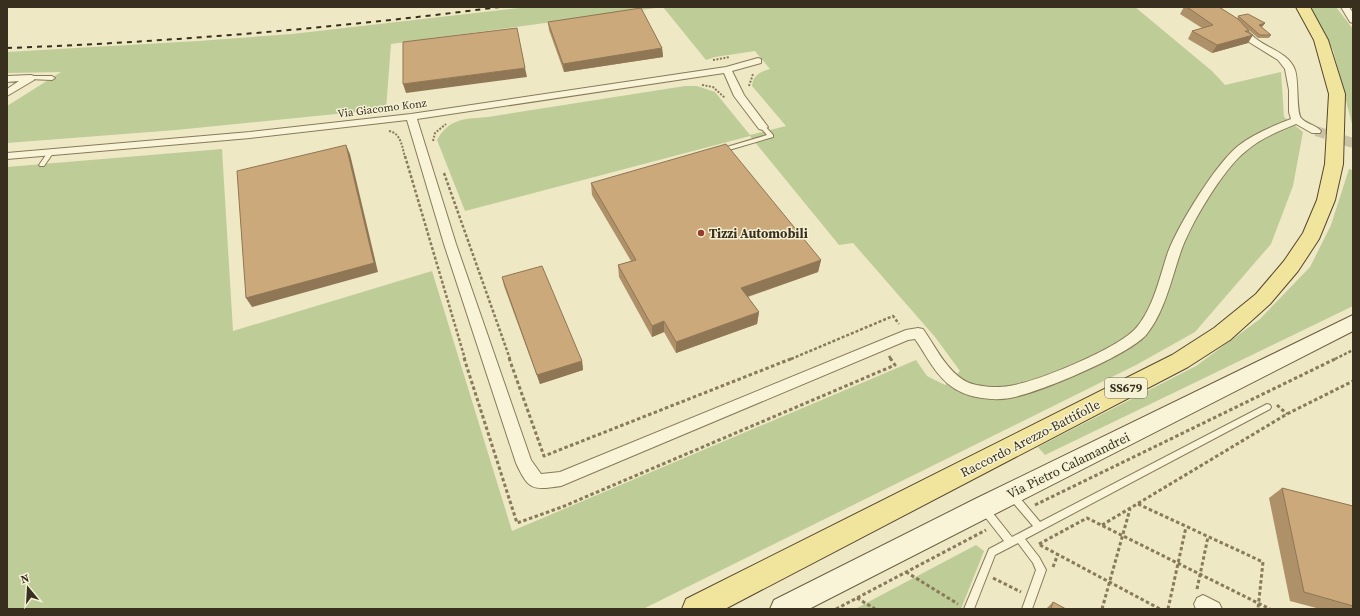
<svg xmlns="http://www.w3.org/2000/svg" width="1360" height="616" viewBox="0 0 1360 616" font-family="'Source Serif 4',serif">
  <rect width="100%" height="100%" fill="#eee8c4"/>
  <g fill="#becc98">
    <path d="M528,7H1135L1212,71L1225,85L1281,72L1284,117L1303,132L1293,186L1271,244L1195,332L1136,365L643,609H7V167L222,149L233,331L432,271L512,531L916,360L927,376L945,385L960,371L935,337L853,243L839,245L750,136L465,211L437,140C449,118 465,119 488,117L685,86H697L715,92L750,135L786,126L752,86C753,75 760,72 770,69L755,51L715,57L706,60L663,7L391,44L386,109L176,130L7,143V106L61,72L7,73V52L198,41L292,34Z"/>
    <path d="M1310,7H1336L1353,29L1352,124L1333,50Z"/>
    <path d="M1349,169L1353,170V306L1045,455L1038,447L1196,366L1260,319L1310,267L1331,225Z"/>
    <path d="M976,545L984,551L961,609H855Z"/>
  </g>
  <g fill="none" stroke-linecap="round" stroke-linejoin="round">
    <path stroke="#cac3a3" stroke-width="10" stroke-dasharray="10 4.5" stroke-linecap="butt" d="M1316,131L1353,143"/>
    <defs>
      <g id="service">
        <path d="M31,76H52L55,78L52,80L29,79L28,78Z"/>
        <path d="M763,125L765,126L773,135V137L722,152L719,150L720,149L767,135L760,127Z"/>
        <path d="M50,151L53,153L44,166H40L39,165L48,152Z"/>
        <path d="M1267,404L1270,405L1271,407L1270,409L1025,539L1039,557L1046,570L1032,609H1022L1036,570L1033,563L1018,543L995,555L974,609H964L989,549L1004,541L982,513L981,510L982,507L985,506L988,507L1012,537L1033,526L1009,498L1008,495L1009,492L1012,491L1015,492L1040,522Z"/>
      </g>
      <g id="minor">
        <path d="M1205,7C1227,7 1239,24 1255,38C1267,48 1289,53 1295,70C1299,81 1296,111 1301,118C1306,124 1316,125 1321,131L1320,133H1312L1296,124C1279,131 1261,138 1246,151C1223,169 1189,226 1180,254C1171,281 1164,313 1146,335C1127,356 1038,393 1010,398C994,401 970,398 957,390C937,379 927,356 915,339L908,340L561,486C533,490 529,491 516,463L444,244L407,120L250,138L7,159V153L250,132L411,114L726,67L758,58L761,59V63L732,71L744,95L768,127L763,130L759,129L734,96L724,73L417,119L456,244L531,460L541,474L560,472L906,330L918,328L923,329C935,346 947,372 967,382C978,387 997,388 1009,386C1037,382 1120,348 1137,327C1154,306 1160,276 1168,252C1179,224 1215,165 1238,146C1253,134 1273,126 1291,119L1289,112V90L1285,69L1278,60L1249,42L1234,26Z"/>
        <path d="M1341,7H1349L1353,13V23L1350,22Z"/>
        <path d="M31,75L34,76V80L7,96V89L19,81L7,82V76Z"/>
        <path d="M1203,595L1219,603L1222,609H1196L1194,604L1197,598Z"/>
      </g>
      <path id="secondary" d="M1353,315V331L809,609H770L774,600L975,499Z"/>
      <path id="primary" d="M1296,7H1310L1328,40L1345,94L1343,164L1335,200L1319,239L1298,271L1270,304L1230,340L1188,367L725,609H682L686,599L1172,355L1214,328L1256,294L1284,261L1303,233L1317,200L1325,164L1329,94L1314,40Z"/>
    </defs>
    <use href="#service" stroke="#887a5a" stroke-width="2"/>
    <use href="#minor" stroke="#887a5a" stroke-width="2"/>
    <use href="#secondary" stroke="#6a5b3e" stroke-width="2"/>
    <use href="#primary" stroke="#56472f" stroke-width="2"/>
    <g stroke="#887a5a" stroke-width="2" stroke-dasharray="2 1.5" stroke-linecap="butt">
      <path d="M713,60L730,57"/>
      <path d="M702,85L713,87L725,98"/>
      <path d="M749,86L753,74"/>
      <path d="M389,131C401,133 402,147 405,157"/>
      <path d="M433,141L435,133L446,124"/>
    </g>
    <g stroke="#887a5a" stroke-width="2.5" stroke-dasharray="3 2" stroke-linecap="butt">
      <path d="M405,156L465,359"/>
      <path d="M444,173L510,359"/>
      <path d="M889,356L891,359"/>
      <path d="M791,359L893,316L899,324"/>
      <path d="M1335,359L1353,350"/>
    </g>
    <g stroke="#887a5a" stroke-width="3" stroke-dasharray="3.5 2.5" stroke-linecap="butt">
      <path d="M464,358L517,523L562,507L895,365L890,358"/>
      <path d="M509,358L544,456L793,358"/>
      <path d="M1277,405L1287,414"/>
      <path d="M1138,504L1263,562L1258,609"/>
      <path d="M1035,505L1337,358"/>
      <path d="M1102,525L1287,414L1353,381"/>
      <path d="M1039,544L1087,518L1270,609"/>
      <path d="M1040,545L1160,609"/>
      <path d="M1053,567L1058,554"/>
      <path d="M906,572L958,604"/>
      <path d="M993,578L1021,592"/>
      <path d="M1197,589L1208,537"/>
      <path d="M857,598L875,609"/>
      <path d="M836,609L986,530"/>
      <path d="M1102,609L1130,509"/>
      <path d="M1168,609L1186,527"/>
    </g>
    <use href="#service" fill="#f9f4d7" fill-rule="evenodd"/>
    <use href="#minor" fill="#f9f4d7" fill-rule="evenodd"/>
    <use href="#secondary" fill="#f9f4d7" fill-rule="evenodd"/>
    <use href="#primary" fill="#f1e49c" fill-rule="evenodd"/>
    <path stroke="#382f1e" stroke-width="2" stroke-dasharray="5 5" stroke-linecap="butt" d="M7,48C172,42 336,28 500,7"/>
  </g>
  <g fill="#af9169">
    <path d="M1184,7H1219L1237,19L1238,16L1263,26L1261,27L1271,35L1269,38H1258L1244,26L1249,31L1248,32V43L1212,53L1188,39L1192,31L1202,28L1180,14Z"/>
    <path d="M548,22L662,48L663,57L564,72L549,30Z"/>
    <path d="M591,183L821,260L818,272L748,297L759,312L757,324L676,353L664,332L652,337L619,277L618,265L631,261L592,195Z"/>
    <path d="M502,277L582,361L583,370L540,384L504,286Z"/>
    <path d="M1282,488L1353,506V609H1320L1290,601L1269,498Z"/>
    <path d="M1053,602L1066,609H1046Z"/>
  </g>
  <g fill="#8f7655">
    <path d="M1265,23L1263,26L1257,28L1259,25Z"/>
    <path d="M1253,35L1248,43L1212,53L1217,45Z"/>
    <path d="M662,48L663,57L564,72L563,64Z"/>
    <path d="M525,68L527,77L406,93L403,84Z"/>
    <path d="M346,145L350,154L378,272L252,307L246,298Z"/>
    <path d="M821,260L818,272L740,299L741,288Z"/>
    <path d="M759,312L757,324L676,353V342Z"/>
    <path d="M664,321V332L652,337V326Z"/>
    <path d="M582,361L583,370L540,384L537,375Z"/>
  </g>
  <g fill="#cca97a" stroke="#8f7655">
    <path d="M1187,7H1219L1238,19L1249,31H1245L1253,35L1217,45L1192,31L1213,25Z"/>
    <path d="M641,8L662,48L563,64L548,22Z"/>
    <path d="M1248,14L1265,23L1259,25L1271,35H1260L1238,16Z"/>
    <path d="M517,28L525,68L403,84V42Z"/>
    <path d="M726,144L821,260L741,288L759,312L676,342L664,321L652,326L618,265L636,260L591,183Z"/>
    <path d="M346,145L374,263L246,298L237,171Z"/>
    <path d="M542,266L582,361L537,375L502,277Z"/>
    <path d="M1282,488L1353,506V606L1304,592Z"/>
    <path d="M1053,602L1066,609H1051Z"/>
  </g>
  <circle fill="#973b2b" stroke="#f5f1d4" stroke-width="1.5" cx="701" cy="233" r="4"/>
  <g text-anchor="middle" stroke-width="3" stroke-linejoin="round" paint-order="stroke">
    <g font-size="11" fill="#382f1e" stroke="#f5f1d4">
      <text transform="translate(382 108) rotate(-7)" y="4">Via Giacomo Konz</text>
    </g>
    <rect fill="#f5f1d4" stroke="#716955" stroke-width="1" x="1105" y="378" width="42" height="20" rx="3"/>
    <g font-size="12" font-weight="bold" fill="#382f1e">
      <text x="1126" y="392">SS679</text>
    </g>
    <g font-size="13" font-weight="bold" fill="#382f1e" stroke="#f5f1d4" text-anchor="start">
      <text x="709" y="238">Tizzi Automobili</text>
    </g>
    <g font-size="13" fill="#382f1e" stroke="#f5f1d4">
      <text transform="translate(1030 438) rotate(-27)" y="5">Raccordo Arezzo-Battifolle</text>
      <text transform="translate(1068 465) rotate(-26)" y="5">Via Pietro Calamandrei</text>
    </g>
  </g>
  <rect width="1360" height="616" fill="none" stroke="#382f1e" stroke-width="16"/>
  <g transform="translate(28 588) rotate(342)" stroke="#f5f1d4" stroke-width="3" paint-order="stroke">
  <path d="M0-3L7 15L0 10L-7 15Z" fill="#382f1e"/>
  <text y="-6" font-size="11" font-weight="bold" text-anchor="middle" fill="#382f1e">N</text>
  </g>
</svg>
